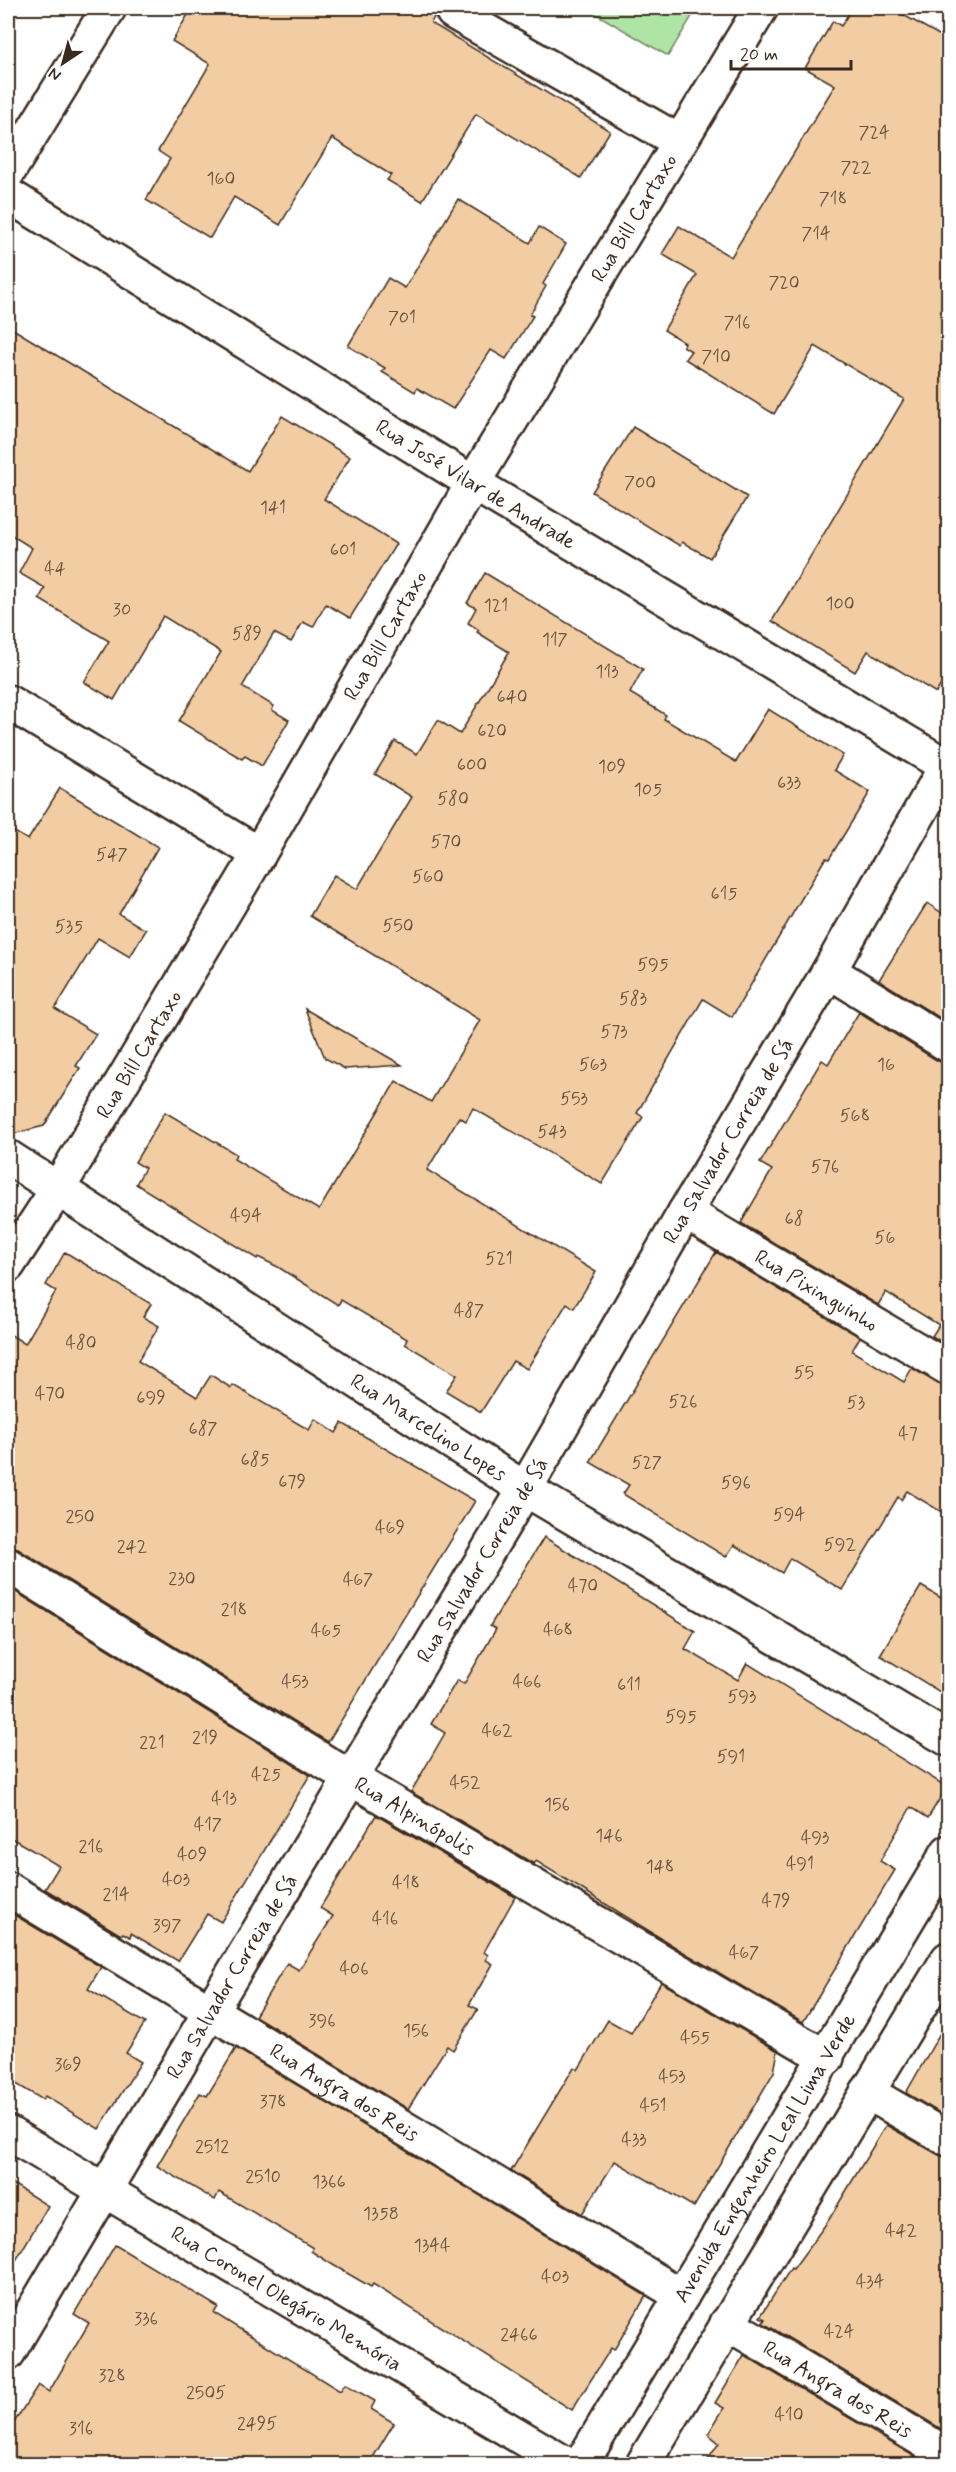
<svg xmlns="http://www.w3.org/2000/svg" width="956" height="2472" viewBox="0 0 956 2472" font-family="Mynerve,sans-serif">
  <rect width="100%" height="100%" fill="#fff"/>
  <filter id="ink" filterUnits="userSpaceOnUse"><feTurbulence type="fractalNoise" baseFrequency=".0167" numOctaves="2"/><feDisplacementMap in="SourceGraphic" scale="12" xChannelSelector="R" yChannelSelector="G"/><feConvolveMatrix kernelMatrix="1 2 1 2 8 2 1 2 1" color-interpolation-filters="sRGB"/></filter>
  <g filter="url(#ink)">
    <path fill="#aee4a6" stroke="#748762" stroke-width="1.5" d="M586,8H697L668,56Z"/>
    <g fill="#f2cda3" stroke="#3b2a1e" stroke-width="1.5">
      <path d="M192,8H435V15L431,23L610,131L581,178L476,114L422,201L387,180L391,175L332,138L280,225L234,197L210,238L146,200L170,159L158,151L210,64L172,41Z"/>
      <path d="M852,8H891L948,40V673L936,693L868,651L855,672L772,621L904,399L815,346L774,414L685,359L691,351L683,346L685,343L664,330L697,275L662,254L679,226L731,257L835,85L805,68L833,21L841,26Z"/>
      <path d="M458,199L530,243L539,227L566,244L543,284L546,286L530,315L533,316L506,359L491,350L453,409L417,388L415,392L382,372L385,368L348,346L388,278L405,288Z"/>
      <path d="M8,326L248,471L282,416L350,457L324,499L396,544L350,618L326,604L313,627L303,622L291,642L274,633L242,687L274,706L272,710L289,720L262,766L245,756L242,759L179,721L221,652L163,616L114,700L84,682L109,641L39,599L45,588L19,573L32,548L8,533Z"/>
      <path d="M633,427L747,497L710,558L682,542L680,546L592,492Z"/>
      <path d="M485,573L643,669L630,693L666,715L664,719L736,762L768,709L843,755L834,770L870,792L829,859L826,858L823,862L732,1017L703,999L637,1113L643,1117L602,1184L473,1108L466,1121L459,1117L427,1170L596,1272L574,1308L567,1303L527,1369L513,1361L481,1412L446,1391L457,1375L405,1344L407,1339L341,1300L338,1305L278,1267L258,1257L257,1259L136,1184L145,1168L135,1162L165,1112L236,1154L234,1159L319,1210L396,1081L431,1102L480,1020L310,916L334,875L357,889L412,797L375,774L395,741L417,754L438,720L460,734L509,652L477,632L479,630L468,623L476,608L467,603Z"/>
      <path d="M60,788L158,847L119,914L146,930L130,957L98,938L55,1009L96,1034L76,1066L80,1068L44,1126L8,1135V828L28,840Z"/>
      <path d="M927,903L948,917V1023L879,980Z"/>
      <path d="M305,1009L402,1065L345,1069L325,1058Z"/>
      <path d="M859,1012L938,1061L948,1064V1346L932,1336L939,1325L886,1292L878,1305L741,1223L772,1170L760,1163L822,1060L828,1064Z"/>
      <path d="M65,1252L151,1304L143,1317L159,1326L138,1361L197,1397L211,1375L231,1388L233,1385L309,1430L315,1419L336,1433L342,1423L475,1501L328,1742L18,1549L8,1546V1333L25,1344L56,1291L46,1285Z"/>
      <path d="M716,1252L860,1337L852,1351L904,1382L912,1368L938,1384L948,1387V1516L907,1491L901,1500L898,1497L842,1590L790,1558L782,1573L734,1545L726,1557L623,1494L629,1485L590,1462Z"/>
      <path d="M544,1537L695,1631L685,1649L738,1680L747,1663L947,1787L928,1818L911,1807L880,1861L895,1870L803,2022L680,1950L536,1861L534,1864L411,1792L445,1733L431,1724L457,1680L464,1684L496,1629L490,1626Z"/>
      <path d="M921,1586L948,1602V1697L880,1655Z"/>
      <path d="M8,1587L310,1775L221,1922L207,1914L178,1961L131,1933L130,1937L123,1933L121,1935L45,1889L59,1866L8,1836Z"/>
      <path d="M376,1815L515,1897L484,1952L488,1955L486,1960L493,1964L469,2005L478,2009L453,2050L447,2046L408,2109L255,2016L287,1963L299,1970L333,1916L320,1908Z"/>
      <path d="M8,1911L101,1967L88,1989L145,2023L126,2053L141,2062L99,2129L45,2096L43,2100L8,2079Z"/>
      <path d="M661,1982L778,2051L774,2072L694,2207L615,2161L582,2214L511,2171L574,2067L578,2070L608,2020L631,2033Z"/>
      <path d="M948,2019V2118L906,2093Z"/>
      <path d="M236,2048L646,2296L614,2350L611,2348L572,2410L373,2284L371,2287L333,2265L311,2251L313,2248L219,2192L215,2200L157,2166L200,2093L207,2096Z"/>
      <path d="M886,2125L939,2155L948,2158V2433L763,2323L765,2319L760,2317L791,2268L793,2269L828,2221Z"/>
      <path d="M8,2181L48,2206L8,2274Z"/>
      <path d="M115,2245L218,2307L214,2313L340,2391L345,2384L375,2401L371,2409L394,2423L369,2464H8V2432L38,2385L49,2392L89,2323L74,2314Z"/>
      <path d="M744,2355L927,2464H705L719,2443L708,2434L724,2408L715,2403Z"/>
    </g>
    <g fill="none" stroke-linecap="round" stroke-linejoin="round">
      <defs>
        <g id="street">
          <path d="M453,12L680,142"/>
          <path d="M8,172L109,8"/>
          <path id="s1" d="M8,195L473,483L948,767"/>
          <path d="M8,702L259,854"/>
          <path d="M829,971L948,1045"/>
          <path id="s2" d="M8,1157L525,1489L948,1739"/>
          <path id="s3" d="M685,1212L948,1368"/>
          <path id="s4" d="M8,1265L59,1187L259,854L473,483L761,8"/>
          <path id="s5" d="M8,1565L352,1779L827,2058"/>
          <path id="s6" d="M8,1889L682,2296"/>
          <path d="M867,2092L948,2139"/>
          <path id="s7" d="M8,2133L566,2464"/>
          <path id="s8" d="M727,2323L948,2455"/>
          <path id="s9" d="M8,2353L210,2012L525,1489L685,1212L829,971L948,763"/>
        </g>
        <g id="secondary">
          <path id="s10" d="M581,2464L948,1852"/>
          <path d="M643,2464L948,1959"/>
        </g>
      </defs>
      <use href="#street" stroke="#3b2a1e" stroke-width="38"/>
      <use href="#secondary" stroke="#3b2a1e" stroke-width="38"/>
      <use href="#street" stroke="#fff" stroke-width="33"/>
      <use href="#secondary" stroke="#fff" stroke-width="33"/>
    </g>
  </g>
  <g text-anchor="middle" stroke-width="6" stroke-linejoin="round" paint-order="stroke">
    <g font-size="18" fill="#69533f">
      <text x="874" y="138">724</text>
      <text x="856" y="173">722</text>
      <text x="221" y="184">160</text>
      <text x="833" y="204">718</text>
      <text x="816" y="239">714</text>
      <text x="784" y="288">720</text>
      <text x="402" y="323">701</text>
      <text x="737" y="328">716</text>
      <text x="716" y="362">710</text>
      <text x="640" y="488">700</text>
      <text x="273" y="513">141</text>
      <text x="343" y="555">601</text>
      <text x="55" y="574">44</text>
      <text x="840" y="609">100</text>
      <text x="496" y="611">121</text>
      <text x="122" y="615">30</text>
      <text x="247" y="639">589</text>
      <text x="555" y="645">117</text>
      <text x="607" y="677">113</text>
      <text x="512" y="702">640</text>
      <text x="492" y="736">620</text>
      <text x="472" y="770">600</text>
      <text x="612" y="772">109</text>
      <text x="789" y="788">633</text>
      <text x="648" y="795">105</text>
      <text x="453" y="804">580</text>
      <text x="446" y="847">570</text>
      <text x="112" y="860">547</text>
      <text x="428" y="882">560</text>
      <text x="724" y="899">615</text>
      <text x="398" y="931">550</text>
      <text x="69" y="932">535</text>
      <text x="653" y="970">595</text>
      <text x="633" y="1004">583</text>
      <text x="614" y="1037">573</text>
      <text x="593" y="1070">563</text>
      <text x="886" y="1070">16</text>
      <text x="574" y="1104">553</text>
      <text x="855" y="1121">568</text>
      <text x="552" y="1137">543</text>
      <text x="825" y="1172">576</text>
      <text x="246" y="1221">494</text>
      <text x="794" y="1224">68</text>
      <text x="885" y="1243">56</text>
      <text x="499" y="1264">521</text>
      <text x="469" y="1316">487</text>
      <text x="81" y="1348">480</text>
      <text x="804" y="1378">55</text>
      <text x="50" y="1399">470</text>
      <text x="151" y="1403">699</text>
      <text x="683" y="1407">526</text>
      <text x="856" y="1408">53</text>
      <text x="203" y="1434">687</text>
      <text x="908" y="1439">47</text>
      <text x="255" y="1465">685</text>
      <text x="647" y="1468">527</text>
      <text x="292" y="1487">679</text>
      <text x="736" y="1488">596</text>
      <text x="789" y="1520">594</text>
      <text x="80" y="1522">250</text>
      <text x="390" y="1533">469</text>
      <text x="840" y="1550">592</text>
      <text x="132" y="1552">242</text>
      <text x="182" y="1584">230</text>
      <text x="358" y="1585">467</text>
      <text x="583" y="1591">470</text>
      <text x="234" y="1615">218</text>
      <text x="558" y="1635">468</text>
      <text x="326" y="1636">465</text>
      <text x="295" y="1687">453</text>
      <text x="527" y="1687">466</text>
      <text x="629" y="1690">611</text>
      <text x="742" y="1702">593</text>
      <text x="681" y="1722">595</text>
      <text x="497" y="1736">462</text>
      <text x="205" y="1743">219</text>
      <text x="152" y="1748">221</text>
      <text x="731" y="1762">591</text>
      <text x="266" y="1780">425</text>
      <text x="465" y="1788">452</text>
      <text x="224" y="1804">413</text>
      <text x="557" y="1810">156</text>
      <text x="208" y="1830">417</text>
      <text x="609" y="1841">146</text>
      <text x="815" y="1843">493</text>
      <text x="91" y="1852">216</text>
      <text x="192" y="1860">409</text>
      <text x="800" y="1869">491</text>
      <text x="660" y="1872">148</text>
      <text x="176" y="1885">403</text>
      <text x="406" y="1888">418</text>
      <text x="116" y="1900">214</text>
      <text x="776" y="1906">479</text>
      <text x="385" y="1924">416</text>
      <text x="167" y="1931">397</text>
      <text x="744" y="1958">467</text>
      <text x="354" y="1974">406</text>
      <text x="322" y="2026">396</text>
      <text x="416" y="2036">156</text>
      <text x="695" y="2043">455</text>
      <text x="68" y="2070">369</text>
      <text x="672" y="2082">453</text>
      <text x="273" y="2107">378</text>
      <text x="653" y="2111">451</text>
      <text x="634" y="2145">433</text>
      <text x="212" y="2152">2512</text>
      <text x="263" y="2182">2510</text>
      <text x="329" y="2187">1366</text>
      <text x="381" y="2219">1358</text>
      <text x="901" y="2236">442</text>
      <text x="432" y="2251">1344</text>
      <text x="555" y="2282">403</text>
      <text x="870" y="2287">434</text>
      <text x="146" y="2324">336</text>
      <text x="839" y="2337">424</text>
      <text x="519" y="2340">2466</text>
      <text x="112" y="2381">328</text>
      <text x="206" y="2398">2505</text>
      <text x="789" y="2420">410</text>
      <text x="257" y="2429">2495</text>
      <text x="81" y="2434">316</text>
    </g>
    <g font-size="21" fill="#3b2a1e" stroke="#fff">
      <text dy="7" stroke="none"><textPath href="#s4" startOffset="1220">Rua Bill Cartaxo</textPath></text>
      <text dy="7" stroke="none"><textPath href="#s1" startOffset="550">Rua José Vilar de Andrade</textPath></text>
      <text dy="7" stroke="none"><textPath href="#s4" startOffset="734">Rua Bill Cartaxo</textPath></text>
      <text dy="7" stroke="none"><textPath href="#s4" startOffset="248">Rua Bill Cartaxo</textPath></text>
      <text dy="7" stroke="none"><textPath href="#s9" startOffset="1410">Rua Salvador Correia de Sá</textPath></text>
      <text dy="7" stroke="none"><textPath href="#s3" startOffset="153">Rua Pixinguinho</textPath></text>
      <text dy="7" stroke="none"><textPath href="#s2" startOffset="500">Rua Marcelino Lopes</textPath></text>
      <text dy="7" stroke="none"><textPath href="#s9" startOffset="924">Rua Salvador Correia de Sá</textPath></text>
      <text dy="7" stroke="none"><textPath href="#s5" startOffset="478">Rua Alpinópolis</textPath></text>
      <text dy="7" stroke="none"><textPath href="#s9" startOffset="438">Rua Salvador Correia de Sá</textPath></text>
      <text dy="7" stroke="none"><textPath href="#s6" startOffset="393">Rua Angra dos Reis</textPath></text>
      <text dy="7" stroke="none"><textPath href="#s10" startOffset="357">Avenida Engenheiro Leal Lima Verde</textPath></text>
      <text dy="7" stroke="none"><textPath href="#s7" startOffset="324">Rua Coronel Olegário Memória</textPath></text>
      <text dy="7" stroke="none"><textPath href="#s8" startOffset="129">Rua Angra dos Reis</textPath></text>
    </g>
  </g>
  <rect width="956" height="2472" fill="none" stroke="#fff" stroke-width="30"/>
  <rect x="15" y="15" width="926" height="2442" fill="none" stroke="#3b2a1e" stroke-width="2" filter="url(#ink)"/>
  <g transform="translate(63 63) rotate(216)" stroke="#ffffff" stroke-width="4.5" paint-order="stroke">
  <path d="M0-4.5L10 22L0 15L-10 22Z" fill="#3b2a1e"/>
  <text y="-9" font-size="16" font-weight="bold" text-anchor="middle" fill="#3b2a1e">N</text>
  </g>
  <path d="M731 60v9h120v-9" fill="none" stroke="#3b2a1e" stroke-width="3"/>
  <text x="740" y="60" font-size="18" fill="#3b2a1e" stroke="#ffffff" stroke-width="4.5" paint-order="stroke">20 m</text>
</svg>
